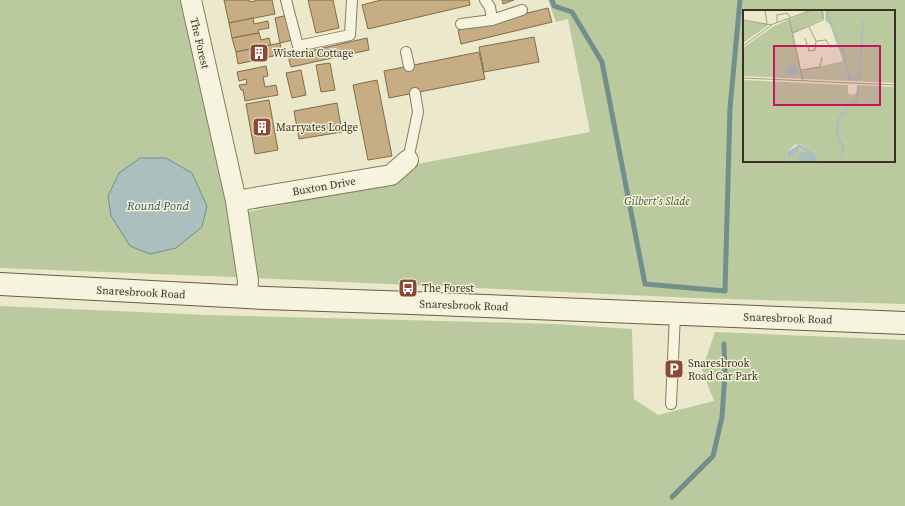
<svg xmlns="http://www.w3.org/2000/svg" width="905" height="506" viewBox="0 0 905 506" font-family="'Source Serif 4',serif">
  <rect width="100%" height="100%" fill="#ebe8cb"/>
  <g fill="#bbc99f" fill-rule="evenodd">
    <path d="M0,0H185L232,215L399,181L417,164L590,132L568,19L556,22L548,0H905V304L694,298L234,277L0,268ZM744,11H894V161H744Z"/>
    <path d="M0,306L207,315L555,324L632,329L634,399L658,415L714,401L702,370L715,332L905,340V506H0Z"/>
  </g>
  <path fill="#abc0be" stroke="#728e8d" d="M140,158H166L192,173L207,206L202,227L176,248L150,254L130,246L111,216L108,196L119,173Z"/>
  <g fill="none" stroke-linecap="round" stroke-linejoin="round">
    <g stroke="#728e8d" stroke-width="5">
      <path d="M552,0L554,6L572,12L602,62L645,284L725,291L730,108L740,0"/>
      <path d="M672,497L713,456L722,417L725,374L724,344"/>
    </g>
  </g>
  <g fill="#c6ad84" stroke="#846c48">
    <path d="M224,0H249L250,2L258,0H272L275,14L229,23Z"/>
    <path d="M308,0H333L339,28L316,33Z"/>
    <path d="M381,0H469L470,5L368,29L362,5Z"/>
    <path d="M502,0H514L503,4Z"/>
    <path d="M548,8L552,22L461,44L458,30Z"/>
    <path d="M288,15L293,40L280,43L275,18Z"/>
    <path d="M253,18L254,24L268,21L269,28L258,30L259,33L232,38L229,23Z"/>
    <path d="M259,33L261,40L269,38L271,45L236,52L232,38Z"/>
    <path d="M534,37L539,62L484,72L479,47Z"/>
    <path d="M367,38L369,50L291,67L288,56Z"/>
    <path d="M280,43L282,54L238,64L236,52Z"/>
    <path d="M479,52L485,79L389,98L384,71Z"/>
    <path d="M330,63L335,90L321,92L316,65Z"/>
    <path d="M266,66L268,76L263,77L265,87L276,85L278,95L245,101L243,90H241L239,85L247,84L246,79L239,81L237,72Z"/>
    <path d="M301,70L306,95L292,98L286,73Z"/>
    <path d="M377,80L392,156L368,160L353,85Z"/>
    <path d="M269,100L278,150L255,154L246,104Z"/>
    <path d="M337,103L342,132L299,139L294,111Z"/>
  </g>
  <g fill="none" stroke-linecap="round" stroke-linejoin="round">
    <defs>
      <g id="lane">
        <path d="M286,0L298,46L350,35L352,0"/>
        <path d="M485,0L490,7L492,20"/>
        <path d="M461,24L492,20L522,10"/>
        <path d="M406,52L409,66"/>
        <path d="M408,160L418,112L415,93"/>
        <path d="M671,404L675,314"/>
      </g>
      <g id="street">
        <path d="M191,0L236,201L248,281L247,298"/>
        <path d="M236,201L391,175L408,160"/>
      </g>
      <path id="secondary" d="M0,284L265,298L412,303L905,323"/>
    </defs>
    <use href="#lane" stroke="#877d60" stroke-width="12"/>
    <use href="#street" stroke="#877d60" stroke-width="22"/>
    <use href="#secondary" stroke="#695e43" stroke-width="24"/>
    <use href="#lane" stroke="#f6f4de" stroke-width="10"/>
    <use href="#street" stroke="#f6f4de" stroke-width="20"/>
    <use href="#secondary" stroke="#f6f4de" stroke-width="22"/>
  </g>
  <defs>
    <symbol id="building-square" viewBox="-11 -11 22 22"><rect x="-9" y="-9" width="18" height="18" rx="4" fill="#904836" stroke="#f3f1da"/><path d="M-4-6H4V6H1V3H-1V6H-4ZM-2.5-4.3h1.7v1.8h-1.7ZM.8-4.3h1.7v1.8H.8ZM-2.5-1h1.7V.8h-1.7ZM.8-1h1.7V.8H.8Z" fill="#fff"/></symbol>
    <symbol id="bus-square" viewBox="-11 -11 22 22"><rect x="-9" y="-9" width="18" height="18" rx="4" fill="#904836" stroke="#f3f1da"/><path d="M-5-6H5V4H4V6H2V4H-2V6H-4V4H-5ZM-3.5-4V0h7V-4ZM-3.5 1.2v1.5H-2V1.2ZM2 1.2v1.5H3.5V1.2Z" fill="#fff"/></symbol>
    <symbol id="parking-square" viewBox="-11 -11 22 22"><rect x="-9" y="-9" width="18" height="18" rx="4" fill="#904836" stroke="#f3f1da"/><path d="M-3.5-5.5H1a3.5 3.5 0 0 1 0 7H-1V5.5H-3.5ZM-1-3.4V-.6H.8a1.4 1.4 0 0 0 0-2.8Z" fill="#fff"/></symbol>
  </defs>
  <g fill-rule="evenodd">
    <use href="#building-square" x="248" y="42" width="22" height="22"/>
    <use href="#building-square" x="251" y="116" width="22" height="22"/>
    <use href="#bus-square" x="397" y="277" width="22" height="22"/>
    <use href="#parking-square" x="663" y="358" width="22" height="22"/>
  </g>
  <g text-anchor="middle" stroke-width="3" stroke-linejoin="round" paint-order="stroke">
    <g font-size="11" fill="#393222" stroke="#f3f1da">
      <text transform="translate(200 43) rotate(77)" y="4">The Forest</text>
      <text transform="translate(324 186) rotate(-10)" y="4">Buxton Drive</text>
      <text transform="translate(141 292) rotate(3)" y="4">Snaresbrook Road</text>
      <text transform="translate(464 305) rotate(2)" y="4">Snaresbrook Road</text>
      <text transform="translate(788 318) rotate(2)" y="4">Snaresbrook Road</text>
    </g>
    <g font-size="11" fill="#393222" stroke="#f3f1da" text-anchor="start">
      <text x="273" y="57">Wisteria Cottage</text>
      <text x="276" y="131">Marryates Lodge</text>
      <text x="422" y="292">The Forest</text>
      <text x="688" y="367">Snaresbrook<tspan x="688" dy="13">Road Car Park</tspan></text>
    </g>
    <g font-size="11" font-style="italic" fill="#41532b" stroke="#f3f1da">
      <text x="657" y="205">Gilbert's Slade</text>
    </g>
    <g font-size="12" font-style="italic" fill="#335257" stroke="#f3f1da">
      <text x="158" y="210">Round Pond</text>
    </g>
  </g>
  <g transform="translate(743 10)">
    <rect width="152" height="152" fill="#ebe8cb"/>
    <path d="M69,0L80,2L81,8L50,23L58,61L100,51L88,16L82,10L83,0H152V73L0,66V38L31,16ZM0,11L27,14L0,33ZM0,70L105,75V83L108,85L114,83V75L152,77V152H76L70,141L57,134L51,135L45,142L44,152H0ZM55,139H59V144L54,152H48L47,148Z" fill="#bbc99f"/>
    <path d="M43.5 60a5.5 5.5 0 1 1 11 0a5.5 5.5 0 1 1-11 0ZM56,134L70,141L76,152H53L60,141L57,138L47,148L48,152H44L45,142Z" fill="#abc0be"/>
    <path fill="none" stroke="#abc0be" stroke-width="2" d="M83,0L96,37L101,43L106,69L116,70L120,11M109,94L114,90L115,76M97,147L101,140L94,124L95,109L106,97"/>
    <path fill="none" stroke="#a49f87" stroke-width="1" d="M22,0L24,13M46,8L60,71M0,10L29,15M34,13V5L44,3L47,7M66,17L73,31M50,23L80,10V2L76,0M62,28L66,41L72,40L73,31M73,31L83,30L88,38M0,36L30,14L69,0M58,60L77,57L79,47M0,68L152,75"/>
    <path fill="#c2185b" fill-opacity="0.15" stroke="#c2185b" stroke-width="2" d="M31,36H137V95H31Z"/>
    <rect width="152" height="152" fill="none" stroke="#393222" stroke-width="2"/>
  </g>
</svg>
